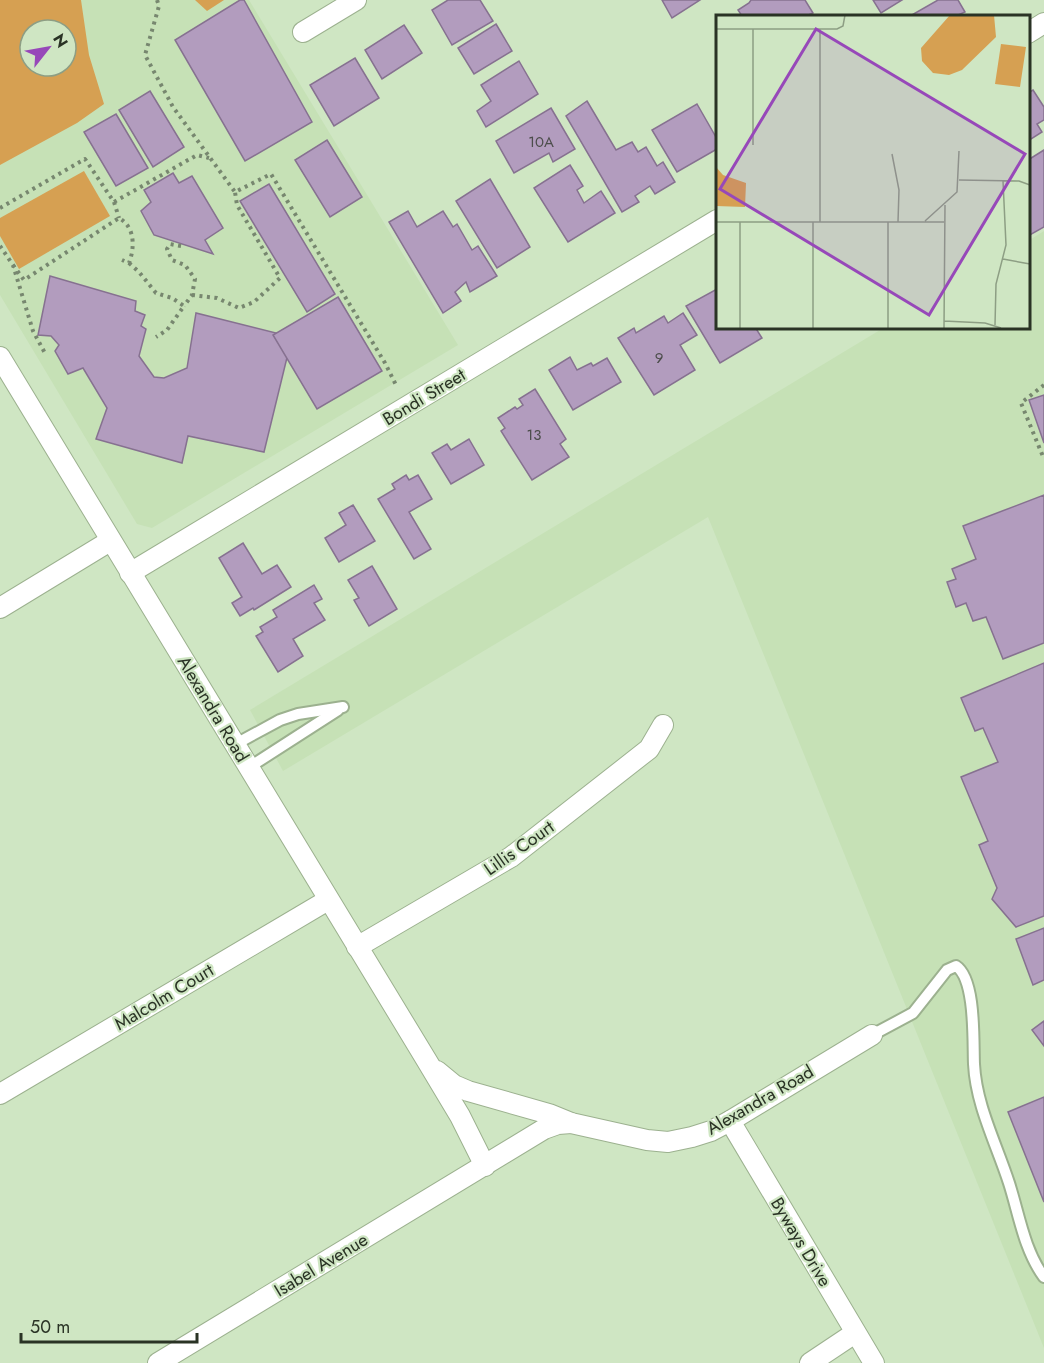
<svg xmlns="http://www.w3.org/2000/svg" width="1044" height="1363" viewBox="0 0 1044 1363" font-family="Jost,sans-serif">
  <rect width="100%" height="100%" fill="#cfe6c3"/>
  <g fill="#c6e1b6" fill-rule="evenodd">
    <path d="M0,0H249L458,345L152,528L137,524L0,295ZM30,30H66V66H30Z"/>
    <path d="M1044,231V1348L708,517L283,771L250,710L885,327H1028V241Z"/>
  </g>
  <g fill="#d6a052" fill-rule="evenodd">
    <path d="M0,0H81L89,55L104,104L77,123L0,165ZM30,30H66V66H30Z"/>
    <path d="M195,0H224L207,11Z"/>
    <path d="M84,171L110,216L19,269L0,236V218Z"/>
  </g>
  <g fill="#b29cbe" stroke="#867190" stroke-width="1.5">
    <path d="M240,0H244L312,122L245,161L175,40Z"/>
    <path d="M448,0H480L493,21L452,45L432,10Z"/>
    <path d="M662,0H700L672,18Z"/>
    <path d="M751,0H805L813,13L806,16H742L738,10L749,3Z"/>
    <path d="M873,0H902L881,13Z"/>
    <path d="M938,0H958L965,12L956,16H910Z"/>
    <path d="M496,24L512,51L474,74L458,48Z"/>
    <path d="M404,25L422,53L382,79L365,50Z"/>
    <path d="M355,58L379,98L334,126L310,85Z"/>
    <path d="M519,61L538,94L486,127L477,111L491,101L481,85Z"/>
    <path d="M1033,90L1044,107V120L1037,124L1042,132L1028,141V93Z"/>
    <path d="M150,91L184,147L153,167L119,110Z"/>
    <path d="M587,101L616,150L632,142L638,152L646,147L657,166L663,162L675,182L655,194L650,186L635,196L639,202L622,212L566,116Z"/>
    <path d="M697,104L717,139V149L677,172L652,130Z"/>
    <path d="M551,108L575,149L553,162L549,153L514,173L496,141Z"/>
    <path d="M116,114L148,168L116,186L84,132Z"/>
    <path d="M327,140L362,197L330,217L295,160Z"/>
    <path d="M1044,150V227L1028,236V160Z"/>
    <path d="M570,165L583,186L577,190L584,203L601,191L615,213L568,242L534,188Z"/>
    <path d="M173,173L179,183L192,176L223,228L205,240L213,254L154,235L141,211L151,202L144,190Z"/>
    <path d="M490,179L530,247L497,268L456,201Z"/>
    <path d="M269,184L335,294L307,312L240,201Z"/>
    <path d="M408,211L417,227L443,211L453,227L457,224L472,250L478,246L497,276L470,292L466,282L455,292L461,301L443,313L389,222Z"/>
    <path d="M50,276L136,301L135,311L145,315L141,326L146,329L139,356L154,377L164,378L187,368L196,313L292,337L264,452L188,436L182,463L96,439L107,408L83,368L68,374L55,351L59,345L51,336L38,335Z"/>
    <path d="M717,289V327H755L762,338L720,363L686,306Z"/>
    <path d="M338,297L382,371L317,409L273,335Z"/>
    <path d="M683,313L697,335L680,345L695,370L654,395L618,338L634,328L636,333L664,316L668,323Z"/>
    <path d="M570,357L577,370L591,363L593,366L607,358L621,382L573,410L549,370Z"/>
    <path d="M535,389L566,439L560,444L569,457L532,480L501,431L505,428L498,418L515,407L517,409L523,405L519,399Z"/>
    <path d="M1044,395V443L1029,400Z"/>
    <path d="M469,439L484,465L451,484L432,453L447,444L451,450Z"/>
    <path d="M406,475L409,480L418,475L432,499L409,512L431,549L414,559L378,499L395,489L392,484Z"/>
    <path d="M1044,495V643L1003,659L986,617L973,621L966,603L956,607L947,582L956,579L952,569L976,559L963,526Z"/>
    <path d="M353,505L375,541L339,562L325,538L346,525L339,513Z"/>
    <path d="M243,543L262,574L277,565L291,587L254,610L253,608L240,616L232,603L242,597L219,558Z"/>
    <path d="M372,566L397,609L369,626L354,600L359,598L348,580Z"/>
    <path d="M314,585L322,599L314,603L325,620L293,639L303,656L278,672L256,636L263,632L260,627L277,617L273,610Z"/>
    <path d="M1044,663V916L1016,927L992,899L997,888L979,845L988,841L961,777L998,762L983,728L975,731L961,698Z"/>
    <path d="M1044,928V980L1033,985L1016,939Z"/>
    <path d="M1044,1021V1046L1032,1030Z"/>
    <path d="M1044,1097V1202L1008,1112Z"/>
  </g>
  <g fill="none" stroke-linecap="round" stroke-linejoin="round">
    <defs>
      <g id="service">
        <path d="M234,745L280,720L298,714L343,707"/>
        <path d="M248,768L338,710"/>
        <path d="M872,1035L913,1013L947,970L956,966C976,979 973,1042 974,1064C976,1105 996,1143 1009,1183C1019,1214 1024,1250 1044,1277"/>
      </g>
      <g id="minor">
        <path d="M303,32L356,0"/>
        <path d="M1028,33L1044,23"/>
        <path d="M0,357L427,1061L460,1116L485,1166"/>
        <path d="M130,573L717,220"/>
        <path d="M0,608L110,541"/>
        <path d="M357,947L511,857L649,749L663,725"/>
        <path d="M437,1071L454,1085L468,1091L549,1114L571,1123L647,1140L668,1142L692,1137L711,1131L730,1121L872,1035"/>
        <path d="M0,1094L328,900"/>
        <path d="M730,1121L874,1363"/>
        <path d="M158,1363L544,1129L558,1124L571,1123"/>
        <path d="M810,1363L855,1333"/>
      </g>
    </defs>
    <use href="#service" stroke="#9cb18f" stroke-width="14"/>
    <use href="#minor" stroke="#9cb18f" stroke-width="22"/>
    <g stroke="#77876f" stroke-width="4" stroke-dasharray="3 4.5" stroke-linecap="butt">
      <path d="M157,0L159,6L145,55L173,107L235,192L271,174L385,363L396,385"/>
      <path d="M114,202L119,218"/>
      <path d="M0,208L85,159L114,202L197,155L209,158"/>
      <path d="M0,246L13,265L33,331L46,355"/>
      <path d="M181,246L170,244L167,249L172,260L185,265L195,279L192,295L184,306"/>
      <path d="M129,263L139,272L156,293L172,298L184,306L167,330L156,337"/>
      <path d="M13,265L24,280L119,218C135,227 135,247 129,263L122,260"/>
      <path d="M192,295L217,298L239,308L254,302L280,278L237,205L235,192"/>
      <path d="M1044,385L1021,403L1044,459"/>
    </g>
    <use href="#service" stroke="#fff" stroke-width="10"/>
    <use href="#minor" stroke="#fff" stroke-width="20"/>
  </g>
  <g text-anchor="middle" stroke-width="4.5" stroke-linejoin="round" paint-order="stroke">
    <g font-size="15" fill="#4c4d4b">
      <text x="541" y="147">10A</text>
      <text x="659" y="363">9</text>
      <text x="534" y="440">13</text>
    </g>
    <g font-size="18" fill="#2a3325" stroke="#cfe6c3">
      <text transform="translate(424 397) rotate(-31)" y="6">Bondi Street</text>
      <text transform="translate(213 709) rotate(59)" y="6">Alexandra Road</text>
      <text transform="translate(519 848) rotate(-35)" y="6">Lillis Court</text>
      <text transform="translate(164 997) rotate(-31)" y="6">Malcolm Court</text>
      <text transform="translate(760 1100) rotate(-30)" y="6">Alexandra Road</text>
      <text transform="translate(801 1242) rotate(59)" y="6">Byways Drive</text>
      <text transform="translate(321 1265) rotate(-31)" y="6">Isabel Avenue</text>
    </g>
  </g>
  <g transform="translate(716 15)">
    <rect width="314" height="314" fill="#cfe6c3"/>
    <path d="M234,0H278L280,22L246,55L233,60L217,58L206,46L205,33ZM285,29L310,32L304,72L279,69ZM0,152L7,160L30,168L29,192L0,191Z" fill="#d6a052"/>
    <path fill="none" stroke="#8d9e84" stroke-width="1.5" d="M0,14H121L127,11L129,0M104,14V207M37,130V14M176,139L183,175L182,207M243,165L303,166L314,170M209,206L241,177L243,136M0,207H228M287,244L314,249M228,306L269,308L285,313M279,310L280,269L290,230L287,166M24,313V207M97,313V207M172,313V207M228,313L229,190"/>
    <path fill="#9748b9" fill-opacity="0.15" stroke="#9748b9" stroke-width="3" d="M100,14L309,139L213,300L4,174Z"/>
    <rect width="314" height="314" fill="none" stroke="#2a3325" stroke-width="3"/>
  </g>
  <g transform="translate(48 48) rotate(59)"><circle r="28" fill="#cfe6c3" stroke="#8d9e84" stroke-width="1.5"/>
  <path d="M0-4.5L10 22L0 15L-10 22Z" fill="#9748b9"/>
  <text y="-9" font-size="16" font-weight="bold" text-anchor="middle" fill="#2a3325">N</text>
  </g>
  <path d="M21 1333v9h176v-9" fill="none" stroke="#2a3325" stroke-width="3"/>
  <text x="30" y="1333" font-size="18" fill="#2a3325" stroke="#cfe6c3" stroke-width="4.5" paint-order="stroke">50 m</text>
</svg>
